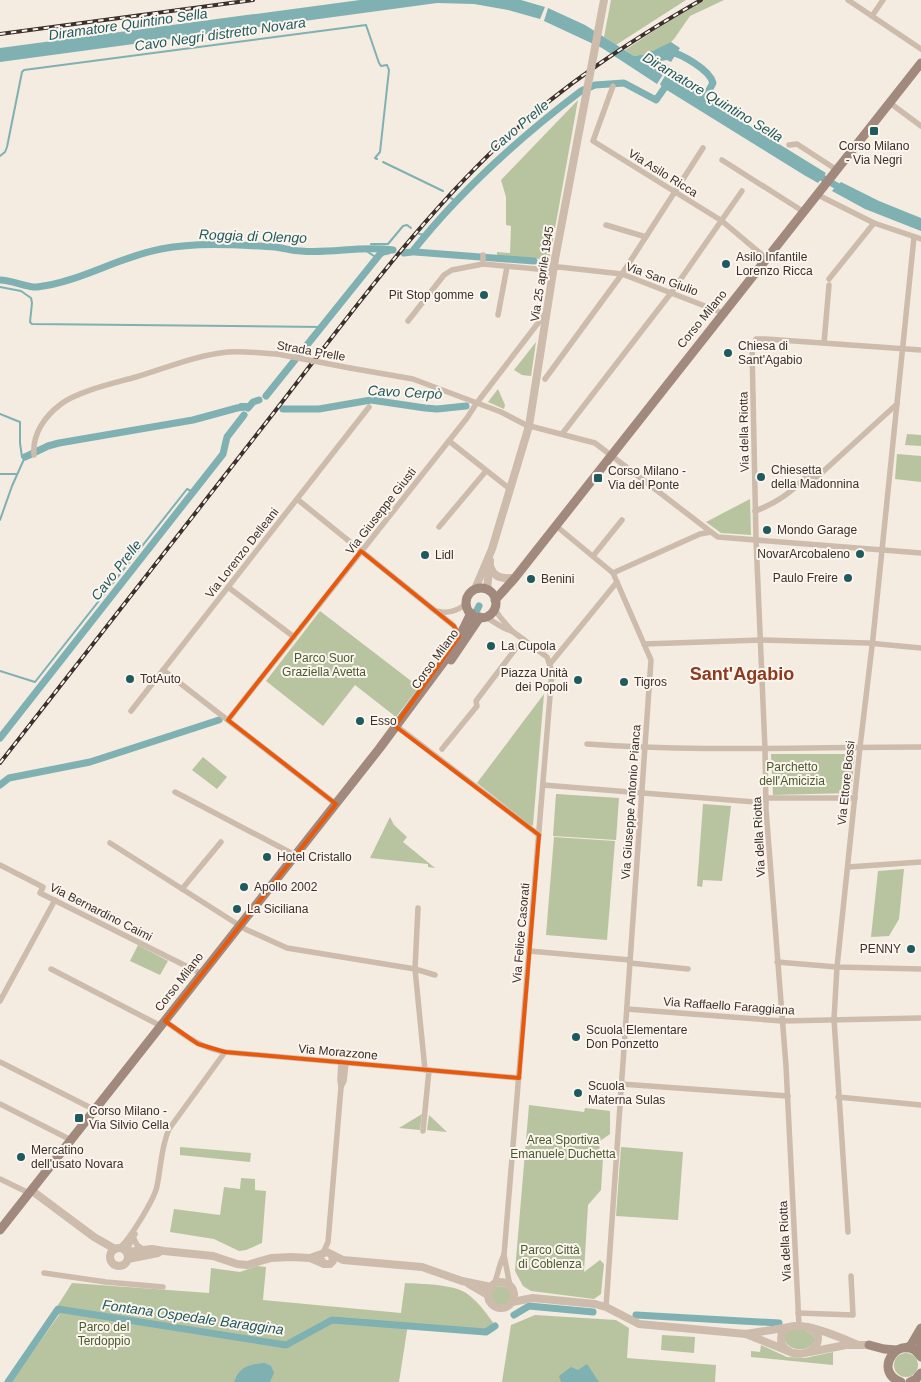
<svg xmlns="http://www.w3.org/2000/svg" width="921" height="1382" viewBox="0 0 921 1382" font-family="Arial,sans-serif">
  <rect width="100%" height="100%" fill="#f4ebe1"/>
  <g fill="#b8c4a0">
    <path d="M611,0H686L616,45L604,37Z"/>
    <path d="M704,0H724L690,16L674,39L670,43L646,54L634,56L625,50L678,15Z"/>
    <path d="M578,100L549,262L541,264L542,259L497,256V252L510,253L511,226L506,225V197L501,180Z"/>
    <path d="M536,342L531,376L522,375L514,370Z"/>
    <path d="M498,389L505,405L504,409L488,402Z"/>
    <path d="M907,434L921,435V446L905,445Z"/>
    <path d="M897,454L921,456V482L895,479Z"/>
    <path d="M750,499L751,535L721,533L706,522Z"/>
    <path d="M320,611L419,687L396,717L355,685L323,726L266,681Z"/>
    <path d="M544,694L533,825L531,826L477,783Z"/>
    <path d="M771,754H855L851,793L773,795Z"/>
    <path d="M203,757L227,777L217,789L192,770Z"/>
    <path d="M556,794L619,798L616,840L553,836Z"/>
    <path d="M703,804L731,806L722,881L703,880L702,887L697,886Z"/>
    <path d="M390,817L394,825L407,837L403,842L435,868L428,867V864L370,858Z"/>
    <path d="M554,837L615,841L607,940L546,935Z"/>
    <path d="M904,869L899,919L889,936L871,937L878,871Z"/>
    <path d="M138,945L168,961L160,975L130,961Z"/>
    <path d="M529,1105L584,1112L585,1108L610,1111V1134L600,1141L599,1153L603,1158L601,1190L588,1205L584,1272L600,1260L604,1264L601,1294L594,1299L531,1291L523,1286L515,1271Z"/>
    <path d="M422,1114L420,1130L399,1128Z"/>
    <path d="M429,1115L447,1132L427,1130Z"/>
    <path d="M180,1147L251,1153L250,1162L180,1155Z"/>
    <path d="M621,1147L683,1152L678,1220L616,1216Z"/>
    <path d="M241,1178L255,1179V1190L266,1191L262,1243L246,1250L239,1251L214,1239L170,1232L174,1209L220,1215L224,1187L240,1189Z"/>
    <path d="M257,1266L266,1267L263,1300L401,1313L405,1283C422,1284 452,1284 466,1293C478,1301 486,1313 495,1325L481,1332L408,1324L399,1382H11L59,1315L58,1305L72,1283L209,1293L211,1268L240,1272Z"/>
    <circle cx="501" cy="1296" r="10"/>
    <path d="M535,1315L616,1320L629,1328L627,1358L716,1365L715,1382H502L511,1325Z"/>
    <path d="M796,1329L805,1330L812,1334L815,1340C809,1356 778,1350 786,1332Z"/>
    <path d="M662,1335L695,1337L694,1353L661,1350Z"/>
    <path d="M761,1345L787,1357L805,1358L833,1352V1365L751,1357V1351L760,1352Z"/>
    <circle cx="906" cy="1365" r="12"/>
  </g>
  <g fill="#7fb0b2">
    <path d="M360,0H521L545,7L540,19L508,10L474,4L437,3L0,62V48Z"/>
    <path d="M548,8L585,25L634,56L646,54L671,42L680,48L671,62L667,60L648,63L664,73L657,84L602,48L544,21Z"/>
    <path d="M666,64L700,86L698,90L656,65Z"/>
    <path d="M665,76H669L826,173L818,183L804,175L662,87L660,84Z"/>
    <path d="M841,182L879,201L921,218V231L865,209L832,191L838,183L839,184Z"/>
    <path d="M265,1363L271,1366L274,1373L270,1382H234C239,1366 250,1364 265,1363Z"/>
    <path d="M587,1364L599,1382H561L559,1376L571,1367L578,1370Z"/>
  </g>
  <g fill="none" stroke-linecap="round" stroke-linejoin="round">
    <g stroke="#7fb0b2" stroke-width="2">
      <path d="M0,156L5,152L7,147L22,72L24,70L366,25L379,63L381,66L387,65L389,70L380,152L375,158L377,159"/>
      <path d="M383,162L443,191"/>
      <path d="M451,198L455,201"/>
      <path d="M419,234L426,235"/>
      <path d="M371,244H388L403,226L407,225L411,228"/>
      <path d="M365,250L377,258"/>
      <path d="M0,287L21,291L31,298L32,303L30,322L32,324L322,327"/>
      <path d="M237,408L240,404H251"/>
      <path d="M0,414L20,422V443L22,457H25L12,486L0,520"/>
      <path d="M0,474H17"/>
      <path d="M0,671L35,682L187,489L193,492"/>
    </g>
    <g stroke="#7fb0b2" stroke-width="7">
      <path d="M668,51C682,54 710,70 713,83L702,103"/>
      <path d="M814,173L844,190"/>
      <path d="M415,252L534,261"/>
      <path d="M404,253L412,252C460,191 519,138 581,91L595,85L624,83L656,100L668,83"/>
      <path d="M0,280C12,280 28,288 37,287C80,282 118,257 161,249C198,242 238,245 275,247C284,248 292,251 301,251C331,254 363,245 393,250"/>
      <path d="M266,396L380,254L383,252L388,251"/>
      <path d="M248,408L253,402L259,400"/>
      <path d="M283,409H319L371,400L425,408L437,409L466,406"/>
      <path d="M25,457L48,446L59,443L193,420L237,408L245,407"/>
      <path d="M472,620L479,606"/>
      <path d="M0,738L223,454L227,437L244,415"/>
      <path d="M0,785L9,778L90,762L219,720"/>
      <path d="M514,1315L529,1306L593,1312"/>
      <path d="M636,1315L779,1323"/>
      <path d="M8,1382L58,1309L286,1345L332,1320L486,1332L495,1326"/>
    </g>
    <g stroke="#cdbbac" stroke-width="5.5">
      <path d="M848,0L921,49"/>
      <path d="M872,16L883,0"/>
      <path d="M613,86L593,141L722,221L767,259"/>
      <path d="M890,103L921,126"/>
      <path d="M789,145L797,144L837,170"/>
      <path d="M722,160L804,212"/>
      <path d="M818,195L874,223L921,239"/>
      <path d="M606,225L646,237"/>
      <path d="M483,264V255"/>
      <path d="M829,279L874,223"/>
      <path d="M498,315L507,267"/>
      <path d="M408,321L444,275L452,270L483,264L537,269L559,267L622,274L723,313"/>
      <path d="M824,343L829,285"/>
      <path d="M350,368L413,379L501,412L526,425L595,443L711,532"/>
      <path d="M545,379L622,274L703,148"/>
      <path d="M562,434L671,293L742,191"/>
      <path d="M449,441L510,489"/>
      <path d="M34,455C32,434 45,416 61,404C78,391 115,383 136,377C166,368 197,355 228,352C244,351 261,353 277,354"/>
      <path d="M297,499L454,626L459,636"/>
      <path d="M755,511C777,503 790,493 806,477L816,478L897,404"/>
      <path d="M555,525L613,573L651,660L606,1307"/>
      <path d="M439,527L486,471"/>
      <path d="M593,556L622,520"/>
      <path d="M613,573L700,534L711,532L718,537L921,553"/>
      <path d="M228,587L294,637"/>
      <path d="M436,611C447,614 459,611 466,603"/>
      <path d="M485,617C494,621 502,629 512,631"/>
      <path d="M644,644L761,640L868,643L921,648"/>
      <path d="M550,664L617,582"/>
      <path d="M163,670L336,804"/>
      <path d="M131,711L369,407"/>
      <path d="M228,720L467,418L476,404L545,314"/>
      <path d="M399,728L539,835"/>
      <path d="M587,744C698,752 809,747 921,747"/>
      <path d="M442,749L477,706L476,701L523,639"/>
      <path d="M543,785L766,803"/>
      <path d="M175,792L295,855"/>
      <path d="M766,798H855"/>
      <path d="M110,843L245,929L287,948L415,969L435,975"/>
      <path d="M0,865L43,887L40,893L202,974"/>
      <path d="M848,867L921,862"/>
      <path d="M182,889L221,842"/>
      <path d="M418,908L415,969L425,1070"/>
      <path d="M529,951L630,960"/>
      <path d="M777,962L837,967L921,969"/>
      <path d="M630,963L688,969"/>
      <path d="M51,969L161,1026"/>
      <path d="M0,1001L55,900"/>
      <path d="M627,1009L782,1021L921,1018"/>
      <path d="M165,1021C186,1036 198,1047 225,1052L519,1078"/>
      <path d="M0,1062L95,1110"/>
      <path d="M341,1062L340,1080L341,1087L344,1081L346,1063"/>
      <path d="M621,1084L788,1096"/>
      <path d="M838,1097L921,1105"/>
      <path d="M0,1104L71,1140"/>
      <path d="M423,1131L429,1070"/>
      <path d="M0,1179L29,1193"/>
      <path d="M848,1232L834,1019L837,967L860,747L873,638L914,237"/>
      <path d="M133,1237L137,1245L144,1250"/>
      <path d="M119,1248C129,1241 155,1198 157,1186C161,1167 161,1147 169,1129L225,1052"/>
      <path d="M126,1251L135,1234"/>
      <path d="M323,1253L328,1242L341,1087"/>
      <path d="M504,1255L510,1286"/>
      <path d="M44,1273L106,1282L163,1287"/>
      <path d="M494,1284C498,1275 499,1264 504,1255L552,672L547,657L512,631L500,617L494,608"/>
      <path d="M798,1313L853,1315L851,1276"/>
      <path d="M799,1325L786,1066L766,809L765,749L756,539L752,346L756,339H766L921,350"/>
    </g>
    <g stroke="#cdbbac" stroke-width="8">
      <path d="M490,566C493,576 500,579 511,578"/>
      <path d="M475,589L492,549L529,426L555,259"/>
      <path d="M487,589L490,561"/>
      <path d="M31,1190L94,1237L115,1249"/>
      <circle cx="119" cy="1257" r="9"/>
      <path d="M127,1252L152,1249L164,1251L213,1256L237,1264L247,1265L271,1258L291,1257L310,1258L322,1263"/>
      <path d="M310,1258L327,1252L343,1260L422,1267L462,1281L491,1287"/>
      <path d="M128,1259L158,1253"/>
      <path d="M321,1260L324,1264H330L333,1261L332,1255"/>
      <circle cx="501" cy="1295" r="13"/>
      <path d="M469,1284L488,1295"/>
      <path d="M512,1302L533,1298L595,1304L606,1307L639,1324L746,1334L790,1327"/>
      <path d="M808,1327L815,1331L818,1337C819,1359 781,1359 781,1339C781,1309 845,1340 856,1344"/>
      <path d="M746,1334L788,1351"/>
      <path d="M810,1352L846,1345H869"/>
    </g>
    <g stroke="#a18a7d" stroke-width="9">
      <circle cx="481" cy="603" r="15"/>
      <path d="M495,600L514,579L921,63"/>
      <path d="M451,660L480,617"/>
      <path d="M0,1230L379,749L454,648L471,613"/>
      <path d="M869,1345L884,1349L896,1350"/>
      <path d="M906,1348L911,1345L921,1328"/>
      <path d="M920,1355L921,1341"/>
      <path d="M901,1382C870,1371 902,1329 921,1357"/>
      <path d="M910,1382L916,1379L921,1373"/>
    </g>
    <defs>
      <g id="rail">
        <path d="M0,34L253,0"/>
        <path d="M0,763C88,650 177,537 265,424C340,328 412,227 501,143C561,86 630,41 701,0"/>
      </g>
    </defs>
    <use href="#rail" stroke="#3b302b" stroke-width="4"/>
    <use href="#rail" stroke="#fbf5ee" stroke-width="2" stroke-dasharray="5.5" stroke-linecap="butt"/>
    <path stroke="#cdbbac" stroke-width="5.5" d="M277,354L350,368"/>
    <path stroke="#cdbbac" stroke-width="8" d="M555,259L604,0"/>
  </g>
  <path fill="none" stroke="#e8590c" stroke-width="4" stroke-linejoin="round" d="M361,551L454,626L459,636L395,726L539,835L519,1078L225,1052L198,1044L165,1021L336,804L228,720Z"/>
  <g fill="#1f5a5e" stroke="#fbf5ee" stroke-width="2">
    <rect x="869" y="126" width="10" height="10" rx="2.5"/>
    <circle cx="726" cy="264" r="5"/>
    <circle cx="484" cy="295" r="5"/>
    <circle cx="728" cy="353" r="5"/>
    <circle cx="761" cy="477" r="5"/>
    <rect x="593" y="473" width="10" height="10" rx="2.5"/>
    <circle cx="767" cy="530" r="5"/>
    <circle cx="860" cy="554" r="5"/>
    <circle cx="425" cy="555" r="5"/>
    <circle cx="848" cy="578" r="5"/>
    <circle cx="531" cy="579" r="5"/>
    <circle cx="491" cy="646" r="5"/>
    <circle cx="130" cy="679" r="5"/>
    <circle cx="578" cy="680" r="5"/>
    <circle cx="624" cy="682" r="5"/>
    <circle cx="360" cy="721" r="5"/>
    <circle cx="267" cy="857" r="5"/>
    <circle cx="244" cy="887" r="5"/>
    <circle cx="237" cy="909" r="5"/>
    <circle cx="911" cy="949" r="5"/>
    <circle cx="576" cy="1037" r="5"/>
    <circle cx="578" cy="1093" r="5"/>
    <rect x="74" y="1113" width="10" height="10" rx="2.5"/>
    <circle cx="21" cy="1157" r="5"/>
  </g>
  <g text-anchor="middle" stroke-width="4" stroke-linejoin="round" paint-order="stroke">
    <g font-size="12" fill="#3b302b" stroke="#fbf5ee" text-anchor="start">
      <text x="874" y="150" text-anchor="middle">Corso Milano<tspan x="874" dy="14">- Via Negri</tspan></text>
      <text x="736" y="261">Asilo Infantile<tspan x="736" dy="14">Lorenzo Ricca</tspan></text>
      <text x="474" y="299" text-anchor="end">Pit Stop gomme</text>
      <text x="738" y="350">Chiesa di<tspan x="738" dy="14">Sant'Agabio</tspan></text>
      <text x="771" y="474">Chiesetta<tspan x="771" dy="14">della Madonnina</tspan></text>
      <text x="608" y="475">Corso Milano -<tspan x="608" dy="14">Via del Ponte</tspan></text>
      <text x="777" y="534">Mondo Garage</text>
      <text x="850" y="558" text-anchor="end">NovarArcobaleno</text>
      <text x="435" y="559">Lidl</text>
      <text x="838" y="582" text-anchor="end">Paulo Freire</text>
      <text x="541" y="583">Benini</text>
      <text x="501" y="650">La Cupola</text>
      <text x="568" y="677" text-anchor="end">Piazza Unità<tspan x="568" dy="14">dei Popoli</tspan></text>
      <text x="140" y="683">TotAuto</text>
      <text x="634" y="686">Tigros</text>
      <text x="370" y="725">Esso</text>
      <text x="277" y="861">Hotel Cristallo</text>
      <text x="254" y="891">Apollo 2002</text>
      <text x="247" y="913">La Siciliana</text>
      <text x="901" y="953" text-anchor="end">PENNY</text>
      <text x="586" y="1034">Scuola Elementare<tspan x="586" dy="14">Don Ponzetto</tspan></text>
      <text x="588" y="1090">Scuola<tspan x="588" dy="14">Materna Sulas</tspan></text>
      <text x="89" y="1115">Corso Milano -<tspan x="89" dy="14">Via Silvio Cella</tspan></text>
      <text x="31" y="1154">Mercatino<tspan x="31" dy="14">dell'usato Novara</tspan></text>
    </g>
    <g font-size="12" fill="#3b302b" stroke="#fbf5ee">
      <text transform="translate(663 173) rotate(32)" y="4">Via Asilo Ricca</text>
      <text transform="translate(542 274) rotate(-81)" y="4">Via 25 aprile 1945</text>
      <text transform="translate(662 279) rotate(20)" y="4">Via San Giulio</text>
      <text transform="translate(702 319) rotate(-51)" y="4">Corso Milano</text>
      <text transform="translate(311 351) rotate(10)" y="4">Strada Prelle</text>
      <text transform="translate(744 432) rotate(-91)" y="4">Via della Riotta</text>
      <text transform="translate(381 511) rotate(-52)" y="4">Via Giuseppe Giusti</text>
      <text transform="translate(242 553) rotate(-52)" y="4">Via Lorenzo Delleani</text>
      <text transform="translate(435 659) rotate(-54)" y="4">Corso Milano</text>
      <text transform="translate(846 783) rotate(-84)" y="4">Via Ettore Bossi</text>
      <text transform="translate(631 802) rotate(-86)" y="4">Via Giuseppe Antonio Pianca</text>
      <text transform="translate(759 837) rotate(-93)" y="4">Via della Riotta</text>
      <text transform="translate(101 912) rotate(27)" y="4">Via Bernardino Caimi</text>
      <text transform="translate(521 933) rotate(-85)" y="4">Via Felice Casorati</text>
      <text transform="translate(179 982) rotate(-52)" y="4">Corso Milano</text>
      <text transform="translate(729 1006) rotate(4)" y="4">Via Raffaello Faraggiana</text>
      <text transform="translate(338 1052) rotate(5)" y="4">Via Morazzone</text>
      <text transform="translate(785 1241) rotate(-93)" y="4">Via della Riotta</text>
    </g>
    <g font-size="12" fill="#4a5a2e" stroke="#fbf5ee">
      <text x="324" y="662">Parco Suor<tspan x="324" dy="14">Graziella Avetta</tspan></text>
      <text x="792" y="771">Parchetto<tspan x="792" dy="14">dell'Amicizia</tspan></text>
      <text x="563" y="1144">Area Sportiva<tspan x="563" dy="14">Emanuele Duchetta</tspan></text>
      <text x="550" y="1254">Parco Città<tspan x="550" dy="14">di Coblenza</tspan></text>
      <text x="104" y="1331">Parco del<tspan x="104" dy="14">Terdoppio</tspan></text>
    </g>
    <g font-size="14" font-style="italic" fill="#1f5a5e" stroke="#fbf5ee">
      <text transform="translate(128 24) rotate(-8)" y="5">Diramatore Quintino Sella</text>
      <text transform="translate(220 34) rotate(-8)" y="5">Cavo Negri distretto Novara</text>
      <text transform="translate(713 97) rotate(31)" y="5">Diramatore Quintino Sella</text>
      <text transform="translate(519 126) rotate(-40)" y="5">Cavo Prelle</text>
      <text transform="translate(253 236) rotate(2)" y="5">Roggia di Olengo</text>
      <text transform="translate(405 392) rotate(3)" y="5">Cavo Cerpò</text>
      <text transform="translate(116 570) rotate(-52)" y="5">Cavo Prelle</text>
      <text transform="translate(193 1317) rotate(8)" y="5">Fontana Ospedale Baraggina</text>
    </g>
    <g font-size="18" font-weight="bold" fill="#8c3b22" stroke="#fbf5ee">
      <text x="742" y="680">Sant'Agabio</text>
    </g>
  </g>
</svg>
